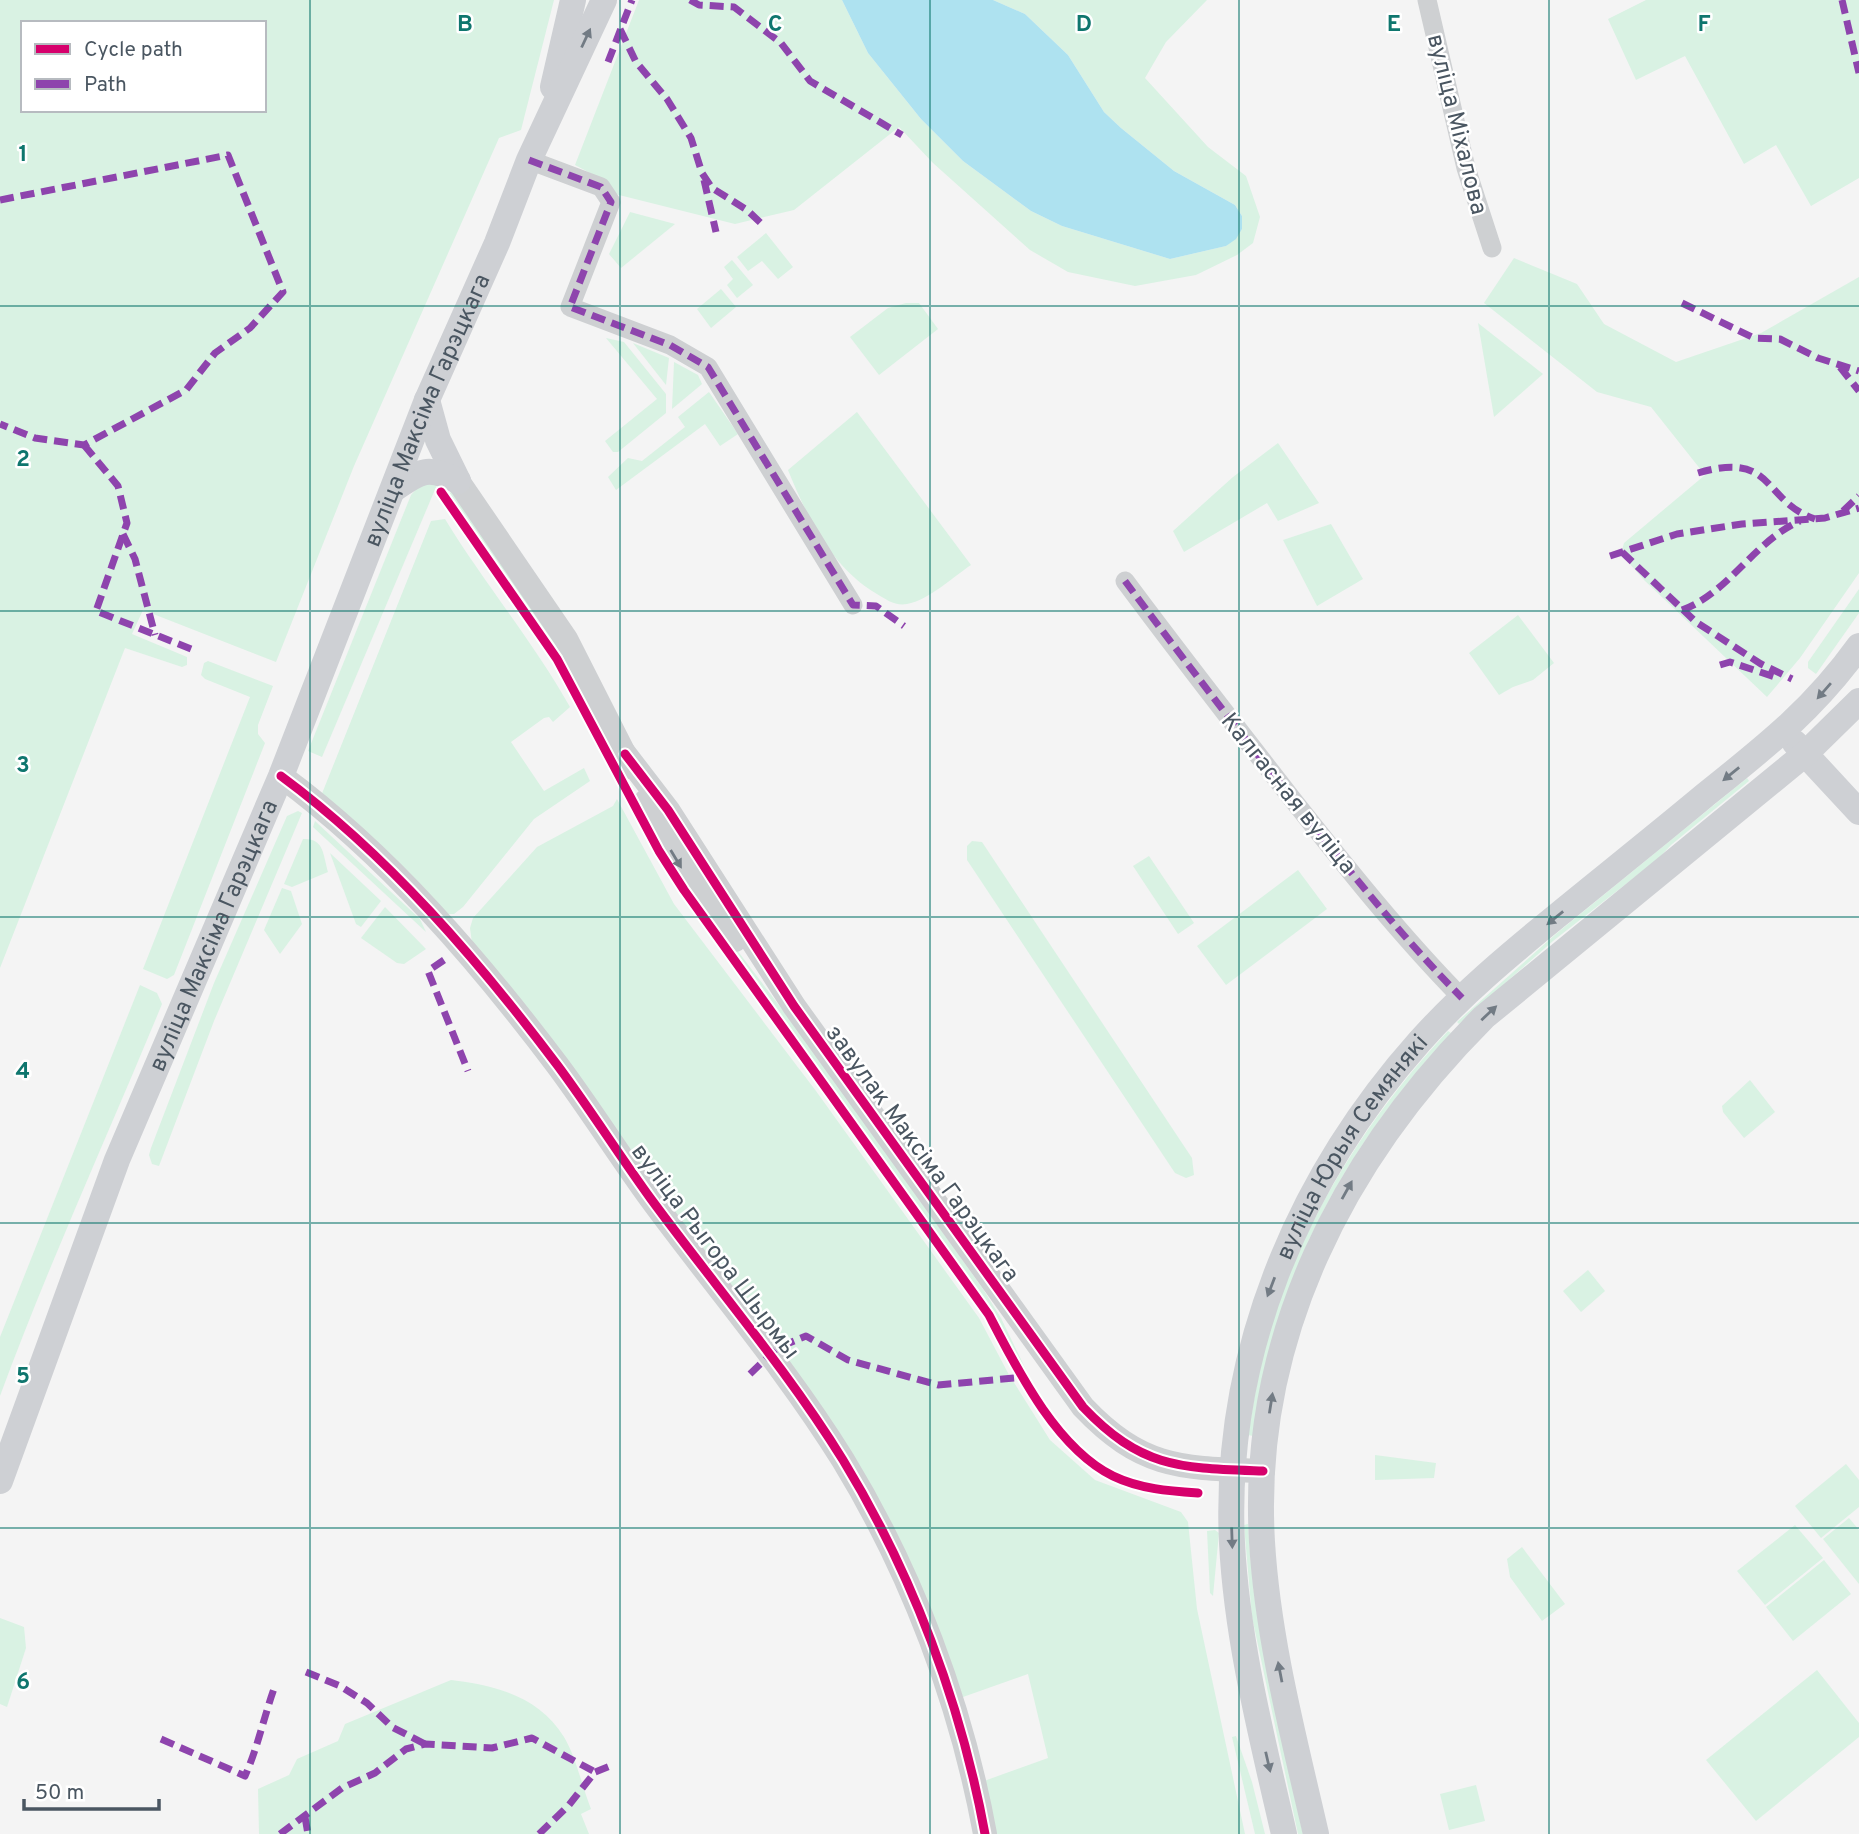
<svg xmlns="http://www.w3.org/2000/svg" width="1859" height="1834" viewBox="0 0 1859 1834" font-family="Overpass,sans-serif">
  <rect width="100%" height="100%" fill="#f4f4f4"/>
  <g fill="#d9f2e3" fill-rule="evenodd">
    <path d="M0,0H554L521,130L499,138L354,466L276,662L143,610L132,634L187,657V665L182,667L125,648L0,968ZM23,23H264V110H23Z"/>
    <path d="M639,0H842L868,53L921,119L963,161L1031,211L1062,226L1170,259L1226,246L1242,229V216L1235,205L1174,171L1121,128L1104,112L1068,55L1025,14L993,0H1207L1166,42L1145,78L1208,147L1246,176L1260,217L1253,243L1237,255L1196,275L1135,286L1068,272L1030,250L933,163L899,127L794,210L735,224L615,194L605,181L575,165Z"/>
    <path d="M1646,0H1859V178L1811,206L1776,145L1744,164L1685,56L1636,80L1608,19Z"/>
    <path d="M630,212L675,224L621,268L609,254Z"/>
    <path d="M766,233L793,267L778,279L762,261L748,271L737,257Z"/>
    <path d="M1514,258L1577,284L1604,324L1676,362L1761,333L1859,277V573L1800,658L1767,697L1644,580L1621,554L1624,543L1705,475L1651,407L1597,392L1484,303Z"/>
    <path d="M732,260L753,285L737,298L727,285L733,279L724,267Z"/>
    <path d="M721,289L736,307L711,328L697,309Z"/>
    <path d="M906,303H919L938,329L879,375L850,337L888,308Z"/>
    <path d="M1478,323L1543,374L1494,417Z"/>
    <path d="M606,338L624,342L666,394V413L618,452H613L605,441L657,399Z"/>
    <path d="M633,343L669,358L666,385Z"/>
    <path d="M674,362L698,375L702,384L672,409Z"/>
    <path d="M709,392L738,434L720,446L705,424L616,490L608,477L628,458L642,461L685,427L678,417Z"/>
    <path d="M857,412L971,565C953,577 929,600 907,604C895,606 887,600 877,594C832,568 807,517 788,470Z"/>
    <path d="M1278,443L1319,503L1278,521L1267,503L1184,552L1173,531L1233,477Z"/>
    <path d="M439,480L322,757L308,751L411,495L419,486Z"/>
    <path d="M452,487L568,662L564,663L449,497Z"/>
    <path d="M445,519C484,583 533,641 570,707L553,722L549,717L544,718L511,742L544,791L584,768L590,781L534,819L463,907L454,914H448L321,796L431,521Z"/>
    <path d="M1331,524L1363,579L1317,606L1283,540Z"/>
    <path d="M1859,589V613L1816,674L1808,668V662Z"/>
    <path d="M1518,615L1554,663L1533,680L1513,687L1499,695L1469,653Z"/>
    <path d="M208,661L273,686L258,725V734L265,743L174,975L167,979L143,969L250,697L205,679L201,675L204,663Z"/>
    <path d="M1747,778L1749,781L1671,845L1658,859L1553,941L1459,1024L1457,1022L1557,933Z"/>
    <path d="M617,799L674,904L816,1091L979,1318L1008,1373L1050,1440L1095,1480L1181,1512L1188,1522L1197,1609L1245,1834H993L984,1781L1048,1758L1028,1674L963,1697L896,1539L472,943L470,928L473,918L537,847L613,806Z"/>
    <path d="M298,811L302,813L214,1021L159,1166L152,1164L149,1155L151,1148L214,983L287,816Z"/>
    <path d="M315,821L420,919L426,932L313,827Z"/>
    <path d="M303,839C324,838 323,854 328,872L292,887L284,884Z"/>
    <path d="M972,841L982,842L1192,1158L1194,1175L1186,1178L1175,1173L967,860V846Z"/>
    <path d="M330,853L381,901L361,927L356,924Z"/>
    <path d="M1149,856L1194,923L1178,934L1133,866Z"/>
    <path d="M1298,870L1327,909L1226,985L1197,946Z"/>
    <path d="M282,888L291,891L302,924L280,954L264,930Z"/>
    <path d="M385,907L426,949L404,964L397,963L361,938Z"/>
    <path d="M720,933H724L810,1046L983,1289L1001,1318L1028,1374L1024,1375L980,1294Z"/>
    <path d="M140,985L157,993L162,1004C108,1135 49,1263 0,1396V1337Z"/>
    <path d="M1448,1031L1451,1033C1345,1147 1272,1280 1253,1436L1248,1435C1255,1397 1260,1357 1272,1320C1309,1211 1369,1115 1448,1031Z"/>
    <path d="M1750,1080L1775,1112L1744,1138L1723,1112L1722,1106Z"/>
    <path d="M1588,1270L1605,1291L1581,1312L1563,1291Z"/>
    <path d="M1375,1455L1436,1463L1434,1478L1375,1480Z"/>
    <path d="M1846,1464L1859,1480V1507L1821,1538L1795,1506Z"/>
    <path d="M1849,1518L1859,1530V1584L1823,1539Z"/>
    <path d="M1248,1524C1253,1630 1280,1731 1303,1834H1298L1252,1617L1244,1525Z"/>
    <path d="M1795,1525L1823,1558L1765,1605L1737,1571Z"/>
    <path d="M1215,1530L1219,1533L1213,1596L1210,1593L1207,1531Z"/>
    <path d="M1522,1547L1565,1604L1542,1621L1510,1577L1507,1559Z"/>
    <path d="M1824,1560L1851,1594L1793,1641L1766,1607Z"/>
    <path d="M0,1618L24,1627L26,1648L7,1707L0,1704Z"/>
    <path d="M1817,1670L1859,1723V1737L1756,1821L1706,1760Z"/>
    <path d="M451,1680C494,1685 539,1696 564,1737C576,1757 582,1786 591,1809L581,1814L589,1834H259L258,1789L289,1775L297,1759L338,1741L345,1724Z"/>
    <path d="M1236,1736L1252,1782L1265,1834H1255L1232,1737Z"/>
    <path d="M1476,1785L1485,1821L1449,1830L1440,1794Z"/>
  </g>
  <path fill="#aee2f0" d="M842,0H993L1025,14L1068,55L1104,112L1121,128L1174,171L1235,205L1242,216V229L1236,239L1226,246L1170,259L1062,226L1031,211L963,161L921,119L868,53Z"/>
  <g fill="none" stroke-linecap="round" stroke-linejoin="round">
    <g stroke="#ced0d2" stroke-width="19">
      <path d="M1427,0L1466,168L1492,248"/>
      <path d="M529,160L601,187L611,202L570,307L670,345L708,367L853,605"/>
      <path d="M1125,581C1180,655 1236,727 1293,800C1347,868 1401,936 1462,998"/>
    </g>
    <g stroke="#ced0d2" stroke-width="24">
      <path d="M458,481L566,639L631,767"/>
      <path d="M625,754L668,810L794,1006L1083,1407C1142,1469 1181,1468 1263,1471"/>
      <path d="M281,776C388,855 478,960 558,1066C590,1109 619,1155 651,1199C715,1286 786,1368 843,1460C912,1573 961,1703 985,1834"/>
      <path d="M646,801L676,860L735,940"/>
    </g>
    <g stroke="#ced0d4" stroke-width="26">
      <path d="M553,87L573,0"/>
      <path d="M427,400L438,440L458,481"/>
      <path d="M394,489C420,471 428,465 458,481"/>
      <path d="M1795,743L1859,812"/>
      <path id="s1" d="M0,1481L117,1160L281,776L427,400L497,243L529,160L604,0"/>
      <path id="s2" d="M1284,1834C1262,1738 1237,1641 1232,1543C1223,1356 1297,1179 1420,1041C1461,995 1510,954 1558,915C1607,875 1656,836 1704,796C1765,747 1813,710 1859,646"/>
      <path d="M1316,1834C1294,1738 1268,1641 1262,1542C1250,1338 1343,1158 1484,1017L1805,754L1859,701"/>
    </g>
    <g stroke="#8e44ad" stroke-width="7" stroke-dasharray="14 7" stroke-linecap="butt">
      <path d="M690,0L699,5L734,7L781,43L810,81L902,135"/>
      <path d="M1842,0L1859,73"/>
      <path d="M620,29L636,62L667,99L691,138L702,173L712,188L747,210L765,227"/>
      <path d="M608,62L632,0"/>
      <path d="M529,160L601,187L611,202L570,307L670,345L708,367L853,605L876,606L904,626"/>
      <path d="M704,180L716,232"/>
      <path d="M0,200L228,155L283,292L250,328L215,353L186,390L84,445L35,438L0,424"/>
      <path d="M1682,303L1754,338L1780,339L1818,358L1859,371"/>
      <path d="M1840,367L1859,391"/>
      <path d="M84,445L118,486L127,523L96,611L196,651"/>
      <path d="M1698,473C1775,450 1762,501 1815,519"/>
      <path d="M1843,511L1859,496"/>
      <path d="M123,534L135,559L155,635"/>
      <path d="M1622,552L1696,622L1761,664L1792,679"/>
      <path d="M1610,556L1677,534L1742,524L1825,518L1859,508"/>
      <path d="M1125,581C1180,655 1236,727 1293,800C1347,868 1401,936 1462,998"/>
      <path d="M1682,610C1729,593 1754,541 1800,521"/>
      <path d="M1720,665L1730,662L1775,677"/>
      <path d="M444,960L428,971L468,1071"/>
      <path d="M750,1374L777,1348L806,1336L848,1360L938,1385L1015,1378"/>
      <path d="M306,1672L340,1686L367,1703L392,1727L425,1744"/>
      <path d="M161,1739L245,1776C258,1747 264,1716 275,1686"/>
      <path d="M305,1817L308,1834"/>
      <path d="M280,1834L342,1788L375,1773L406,1749L425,1744L492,1748L532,1738L595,1772"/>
      <path d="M539,1834L569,1805L595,1772L610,1766"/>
    </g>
    <defs>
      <g id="cycleway">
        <path d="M441,492L557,659L659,851L684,890L989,1315C1017,1369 1056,1448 1113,1476C1140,1489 1169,1491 1198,1493"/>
        <path d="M625,754L668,810L794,1006L1083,1407C1142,1469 1181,1468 1263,1471"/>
        <path d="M281,776C388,855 478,960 558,1066C590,1109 619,1155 651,1199C715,1286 786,1368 843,1460C912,1573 961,1703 985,1834"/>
      </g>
    </defs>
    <use href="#cycleway" stroke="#fff" stroke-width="13"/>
    <use href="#cycleway" stroke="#d6006c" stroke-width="9"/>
  </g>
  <defs><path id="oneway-solid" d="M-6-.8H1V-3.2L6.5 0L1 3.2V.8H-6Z" transform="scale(1.75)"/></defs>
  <g fill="#727b84">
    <use href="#oneway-solid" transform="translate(586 38) rotate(-65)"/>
    <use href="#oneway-solid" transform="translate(1824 691) rotate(131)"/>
    <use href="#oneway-solid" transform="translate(1731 774) rotate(141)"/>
    <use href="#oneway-solid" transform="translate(1555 918) rotate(141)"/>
    <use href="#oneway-solid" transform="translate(1489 1013) rotate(-43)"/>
    <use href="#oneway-solid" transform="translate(1347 1190) rotate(-61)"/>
    <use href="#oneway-solid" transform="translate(1271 1287) rotate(111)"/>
    <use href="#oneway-solid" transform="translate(1271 1403) rotate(-81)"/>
    <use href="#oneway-solid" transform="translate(1232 1538) rotate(88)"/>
    <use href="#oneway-solid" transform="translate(1280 1672) rotate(-101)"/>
    <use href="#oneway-solid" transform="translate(1268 1762) rotate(77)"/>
  </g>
  <use fill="#727b83" href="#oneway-solid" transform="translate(676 859) rotate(59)"/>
  <path fill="none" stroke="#0f766e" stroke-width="2" stroke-opacity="0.55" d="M310,0V1834M620,0V1834M930,0V1834M1239,0V1834M1549,0V1834M0,306H1859M0,611H1859M0,917H1859M0,1223H1859M0,1528H1859"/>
  <g text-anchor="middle" stroke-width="5" stroke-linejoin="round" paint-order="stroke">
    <g font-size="24" fill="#4a5661" stroke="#fff">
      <text transform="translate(1458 124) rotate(76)" y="8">вуліца Міхалова</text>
      <text dy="8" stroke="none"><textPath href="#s1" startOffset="1153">вуліца Максіма Гарэцкага</textPath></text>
      <text transform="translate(1289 793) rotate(51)" y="8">Калгасная вуліца</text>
      <text dy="8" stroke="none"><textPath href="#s1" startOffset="586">вуліца Максіма Гарэцкага</textPath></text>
      <text dy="8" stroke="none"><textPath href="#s2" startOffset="719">вуліца Юрыя Семянякі</textPath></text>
      <text transform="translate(923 1153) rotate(54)" y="8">завулак Максіма Гарэцкага</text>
      <text transform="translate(716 1251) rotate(53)" y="8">вуліца Рыгора Шырмы</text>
    </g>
  </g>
  <g font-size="23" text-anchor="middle" font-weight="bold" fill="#0f766e" stroke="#fff" stroke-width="5" stroke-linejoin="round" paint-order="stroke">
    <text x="465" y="31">B</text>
    <text x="775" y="31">C</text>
    <text x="1084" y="31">D</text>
    <text x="1394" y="31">E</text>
    <text x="1704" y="31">F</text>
    <text x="23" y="161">1</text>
    <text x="23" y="466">2</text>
    <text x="23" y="772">3</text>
    <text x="23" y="1078">4</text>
    <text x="23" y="1383">5</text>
    <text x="23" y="1689">6</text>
  </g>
  <rect x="21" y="21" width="245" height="91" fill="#ffffff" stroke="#b7bbc0" stroke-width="2"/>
  <rect x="35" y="44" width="35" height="10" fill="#d6006c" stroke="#b7bbc0" stroke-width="2"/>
  <text x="84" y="56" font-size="21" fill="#4a5661">Cycle path</text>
  <rect x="35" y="79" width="35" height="10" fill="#8e44ad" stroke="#b7bbc0" stroke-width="2"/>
  <text x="84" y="91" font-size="21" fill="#4a5661">Path</text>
  <path d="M24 1799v10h135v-10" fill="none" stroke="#4a5661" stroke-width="3.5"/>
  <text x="35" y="1799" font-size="21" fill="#4a5661" stroke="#ffffff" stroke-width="5" paint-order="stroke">50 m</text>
</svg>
